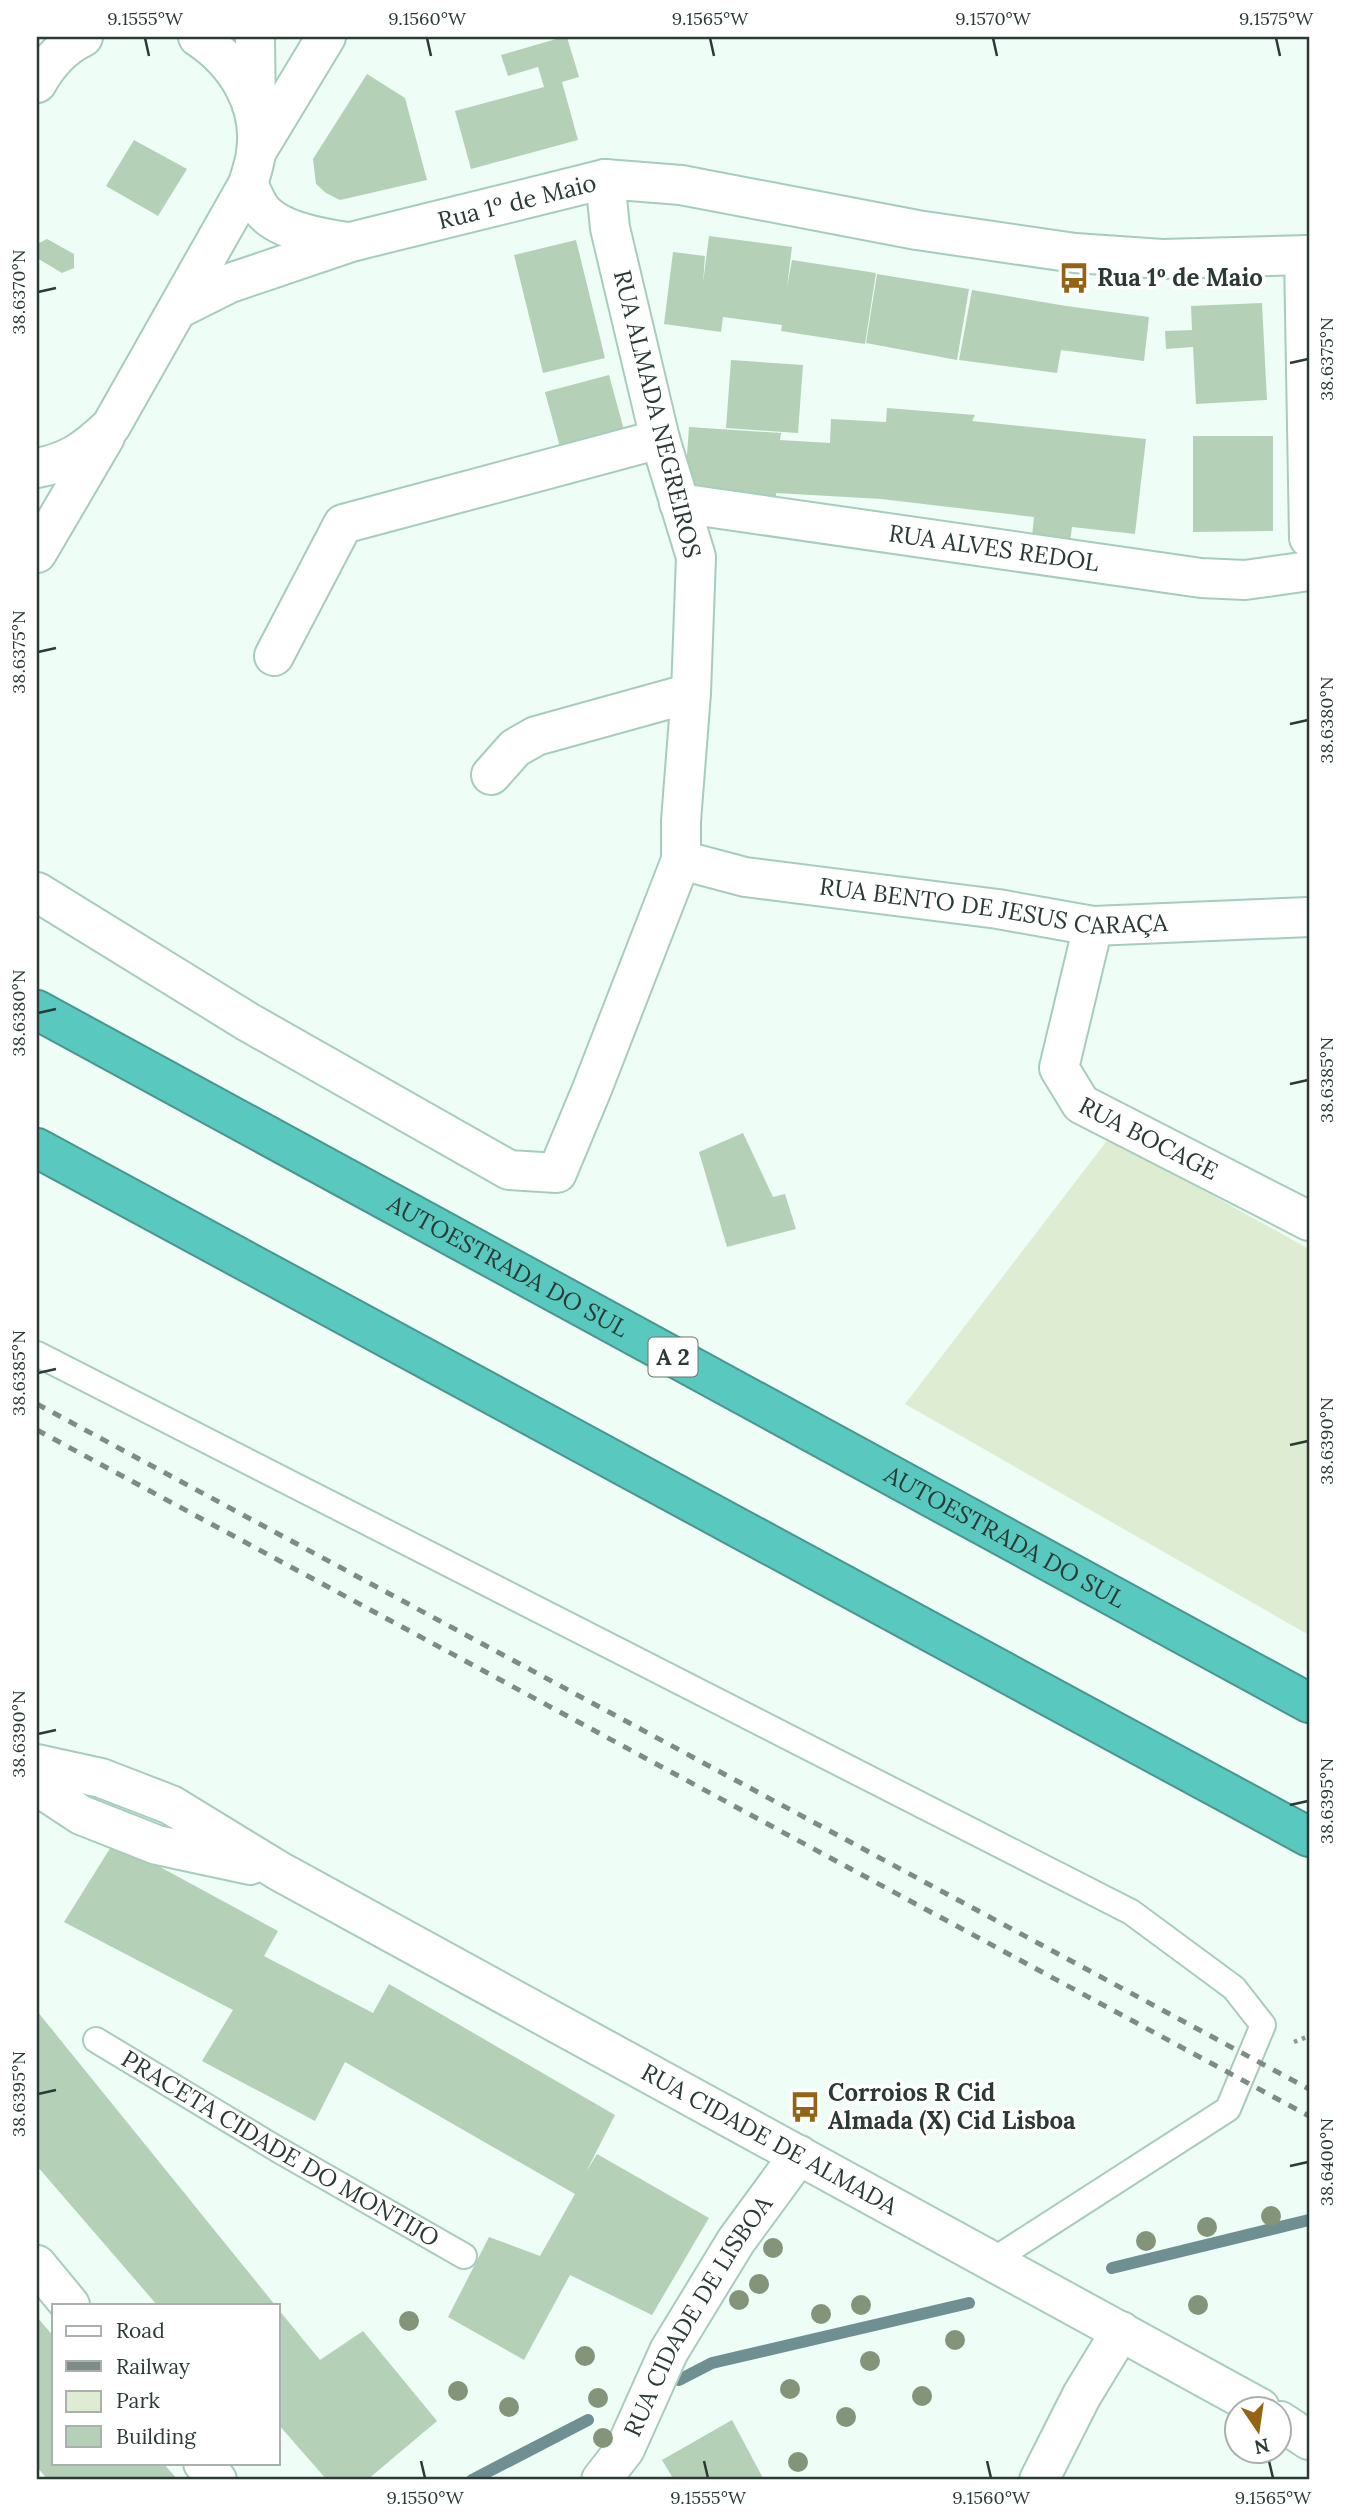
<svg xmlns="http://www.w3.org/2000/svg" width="1346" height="2517" viewBox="0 0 1346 2517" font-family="Lora,serif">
  <rect width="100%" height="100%" fill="#eefdf6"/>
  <path fill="#deedd1" d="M1109,1138L1309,1249V1635L905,1404Z"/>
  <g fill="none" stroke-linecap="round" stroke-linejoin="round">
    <g stroke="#6f9092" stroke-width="12">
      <path d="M1112,2268L1309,2220"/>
      <path d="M679,2380L712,2363L969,2303"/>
      <path d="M472,2480L588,2420"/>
    </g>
  </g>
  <g fill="#b4d1b8">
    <path d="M563,37H567L579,77L562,82L578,140L471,169L455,111L544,87L538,67L508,76L501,55Z"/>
    <path d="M367,74L405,98L427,180L340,200L326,193L316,184L313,159Z"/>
    <path d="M134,140L187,169L158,216L106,186Z"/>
    <path d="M709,236L792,247L787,287L792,260L876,273L865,344L781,331L782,325L723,317L721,332L664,324L673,252L705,256L703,283Z"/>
    <path d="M47,239L74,254V268L62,273L37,258V244Z"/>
    <path d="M576,240L605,358L543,373L514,255Z"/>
    <path d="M877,274L969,289L957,360L866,343Z"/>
    <path d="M972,290L1066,306L1149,317L1144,361L1061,350L1057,373L959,360Z"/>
    <path d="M1262,303L1267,400L1196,404L1193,347L1166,349L1165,331L1192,330L1191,306Z"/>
    <path d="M731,360L803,365L798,433L726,428Z"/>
    <path d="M609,375L624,430L560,447L545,392Z"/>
    <path d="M887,408L975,415L972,421L1146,439L1135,534L1072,527L1069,550L1031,546L1034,517L881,499L776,493V504L684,497L689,427L781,433L780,440L830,443L831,419L886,422Z"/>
    <path d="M1193,436H1273V531L1193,532Z"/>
    <path d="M743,1133L773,1197L785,1194L796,1229L727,1247L699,1152Z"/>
    <path d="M114,1842L278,1931L264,1956L373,2013L389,1984L615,2115L586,2172L597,2154L709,2218L652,2315L570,2275L524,2360L448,2317L489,2237L540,2256L575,2194L345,2062L315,2121L202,2061L233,2010L64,1922Z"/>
    <path d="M37,2011L275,2305H157L37,2166Z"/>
    <path d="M278,2309L320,2360L363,2331L437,2421L367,2480H327L278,2424Z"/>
    <path d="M37,2317L54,2337V2463H163L178,2480H48L37,2467Z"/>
    <path d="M732,2420L764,2480H674L662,2460Z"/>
  </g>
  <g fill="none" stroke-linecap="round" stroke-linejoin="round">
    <defs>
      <g id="service">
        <path d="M37,1354L1131,1912L1234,1988L1263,2025L1228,2109L992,2261"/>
        <path id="s1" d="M96,2040L277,2149L464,2256"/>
      </g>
      <g id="minor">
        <path d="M257,151L326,37"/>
        <path d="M1304,255L1309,538"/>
        <path id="s2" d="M679,503L1201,578L1245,580L1309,571"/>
        <path d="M274,656L343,524L660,439"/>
        <path d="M491,775L515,748L536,736L691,693"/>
        <path id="s3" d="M681,860L745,877L998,909L1093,926L1309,917"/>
        <path d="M37,892L248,1022L509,1170L557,1173L592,1089L681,860V821L691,693L696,557L660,439L610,228L605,179"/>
        <path id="s4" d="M1093,926L1059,1068L1081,1104L1309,1221"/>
        <path d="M37,2265L70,2305"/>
        <path d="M203,2463L217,2480"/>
        <path d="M1039,2480L1082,2395L1121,2331"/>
      </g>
      <g id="tertiary">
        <path d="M255,37L256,117"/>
        <path d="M248,184C252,192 256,202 261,209C278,231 324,239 349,242"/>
        <path d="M178,309L230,283L351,242L605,179L681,185L917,230L1075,253L1162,259L1309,255"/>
        <path id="s5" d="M601,2480L625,2449L669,2351L736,2241L799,2155"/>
      </g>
      <g id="secondary">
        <path d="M37,83C48,63 62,47 83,37"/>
        <path d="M37,468C70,462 87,449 111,426L248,184C251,174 255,163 256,152C263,105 236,62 198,37"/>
        <path d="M37,553L105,437"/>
        <path id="s6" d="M37,1764L101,1778L171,1805L279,1871L1260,2408"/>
        <path d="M37,1786L81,1815L157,1845L250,1865"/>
        <path d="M1280,2421L1309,2440"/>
      </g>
      <g id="motorway">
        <path id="s7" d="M37,1010L1309,1703"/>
        <path d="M37,1148L1309,1837"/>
      </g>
    </defs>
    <use href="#service" stroke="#a6cdbc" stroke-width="28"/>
    <use href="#minor" stroke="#a6cdbc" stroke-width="42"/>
    <use href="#tertiary" stroke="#a6cdbc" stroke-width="42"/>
    <use href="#secondary" stroke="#a6cdbc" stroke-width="42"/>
    <use href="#motorway" stroke="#49968e" stroke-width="42"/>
    <path stroke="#8a9992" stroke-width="4.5" stroke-dasharray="3.5 5" stroke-linecap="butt" d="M1294,2042L1309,2036"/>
    <use href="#service" stroke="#fff" stroke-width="24"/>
    <use href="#minor" stroke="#fff" stroke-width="38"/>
    <use href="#tertiary" stroke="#fff" stroke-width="38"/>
    <use href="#secondary" stroke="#fff" stroke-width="38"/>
    <use href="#motorway" stroke="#59c8be" stroke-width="38"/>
    <g stroke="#7d8c85" stroke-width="5" stroke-dasharray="9 9" stroke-linecap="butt">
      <path d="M37,1404L1309,2089"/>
      <path d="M37,1430L1309,2116"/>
    </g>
  </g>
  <g fill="#839478">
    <circle cx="1271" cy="2216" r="10"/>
    <circle cx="1207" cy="2227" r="10"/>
    <circle cx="1146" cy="2241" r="10"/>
    <circle cx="773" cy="2248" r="10"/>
    <circle cx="759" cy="2284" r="10"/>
    <circle cx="739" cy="2300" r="10"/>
    <circle cx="861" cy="2305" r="10"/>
    <circle cx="1198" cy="2305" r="10"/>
    <circle cx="821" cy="2314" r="10"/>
    <circle cx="409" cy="2321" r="10"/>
    <circle cx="955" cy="2340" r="10"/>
    <circle cx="585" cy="2356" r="10"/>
    <circle cx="870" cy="2361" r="10"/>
    <circle cx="790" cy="2389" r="10"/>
    <circle cx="458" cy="2391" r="10"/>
    <circle cx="922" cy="2396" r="10"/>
    <circle cx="598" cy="2398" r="10"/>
    <circle cx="509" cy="2407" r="10"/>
    <circle cx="846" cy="2417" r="10"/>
    <circle cx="603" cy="2438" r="10"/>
    <circle cx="798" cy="2462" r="10"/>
  </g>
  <path fill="none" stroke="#2b3a34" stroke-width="2.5" d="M145,38L149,56M427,38L431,56M710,38L714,56M993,38L997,56M1276,38L1280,56M38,292L56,288M1290,363L1308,359M38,652L56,648M1290,724L1308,720M38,1013L56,1009M1290,1084L1308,1080M38,1373L56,1369M1290,1445L1308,1441M38,1734L56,1730M1290,1805L1308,1801M38,2094L56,2090M1290,2166L1308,2162M421,2461L425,2478M704,2461L708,2478M987,2461L991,2478M1269,2461L1273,2478"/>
  <defs>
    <symbol id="bus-bare" viewBox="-9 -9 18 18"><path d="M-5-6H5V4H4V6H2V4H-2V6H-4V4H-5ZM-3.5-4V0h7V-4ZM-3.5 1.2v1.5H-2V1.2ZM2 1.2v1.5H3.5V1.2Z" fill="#946313" stroke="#fff" stroke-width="2.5" paint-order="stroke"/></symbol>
  </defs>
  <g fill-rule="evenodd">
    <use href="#bus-bare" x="1052" y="256" width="44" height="44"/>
    <use href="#bus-bare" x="783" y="2085" width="44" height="44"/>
  </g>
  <g text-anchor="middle" stroke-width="7" stroke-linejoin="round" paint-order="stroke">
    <rect fill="#fff" stroke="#6b7571" stroke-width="2" x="648.5" y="1337.5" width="49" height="39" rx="5"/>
    <g font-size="23" font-weight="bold" fill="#2b3a34">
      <text x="673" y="1365">A 2</text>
    </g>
    <g font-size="24" fill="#2b3a34" stroke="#fff">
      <text transform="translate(517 202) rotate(-14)" y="8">Rua 1º de Maio</text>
      <text transform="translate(657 414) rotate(76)" y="8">RUA ALMADA NEGREIROS</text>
      <text dy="8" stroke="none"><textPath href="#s2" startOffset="318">RUA ALVES REDOL</textPath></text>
      <text dy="8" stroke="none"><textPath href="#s3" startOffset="317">RUA BENTO DE JESUS CARAÇA</textPath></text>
      <text dy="8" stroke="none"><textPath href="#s4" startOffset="264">RUA BOCAGE</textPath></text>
      <text dy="8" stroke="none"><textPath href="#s7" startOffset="536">AUTOESTRADA DO SUL</textPath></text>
      <text dy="8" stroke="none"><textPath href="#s7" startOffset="1102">AUTOESTRADA DO SUL</textPath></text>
      <text dy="8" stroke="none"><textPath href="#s6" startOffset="826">RUA CIDADE DE ALMADA</textPath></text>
      <text dy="8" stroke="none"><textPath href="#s1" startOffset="214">PRACETA CIDADE DO MONTIJO</textPath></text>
      <text dy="8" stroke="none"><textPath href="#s5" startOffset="191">RUA CIDADE DE LISBOA</textPath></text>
    </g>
    <g font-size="24" font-weight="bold" fill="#2b3a34" stroke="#fff" text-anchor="start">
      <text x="1097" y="286">Rua 1º de Maio</text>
      <text x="828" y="2101">Corroios R Cid<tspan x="828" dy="28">Almada (X) Cid Lisboa</tspan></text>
    </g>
  </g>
  <rect width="1346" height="2517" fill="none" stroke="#ffffff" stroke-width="77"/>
  <rect x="52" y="2304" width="228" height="161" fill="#ffffff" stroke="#aab0ae" stroke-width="2"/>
  <rect x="66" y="2326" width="35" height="10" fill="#ffffff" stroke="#aab0ae" stroke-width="2"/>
  <text x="116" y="2338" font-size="21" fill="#2b3a34">Road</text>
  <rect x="66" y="2361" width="35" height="10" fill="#7d8c85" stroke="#aab0ae" stroke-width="2"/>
  <text x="116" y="2374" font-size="21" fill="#2b3a34">Railway</text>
  <rect x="66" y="2391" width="35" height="21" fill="#deedd1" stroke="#aab0ae" stroke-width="2"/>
  <text x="116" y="2408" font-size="21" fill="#2b3a34">Park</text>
  <rect x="66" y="2426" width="35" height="21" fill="#b4d1b8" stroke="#aab0ae" stroke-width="2"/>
  <text x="116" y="2444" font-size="21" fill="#2b3a34">Building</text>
  <g transform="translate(1258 2430) rotate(167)"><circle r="33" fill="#ffffff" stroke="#aab0ae" stroke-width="2"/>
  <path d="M0-5L12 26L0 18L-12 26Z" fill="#946313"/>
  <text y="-10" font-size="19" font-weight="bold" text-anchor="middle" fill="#2b3a34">N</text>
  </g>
  <rect x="38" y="38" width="1270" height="2440" fill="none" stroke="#2b3a34" stroke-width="2.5"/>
  <g font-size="18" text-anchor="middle" fill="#2b3a34">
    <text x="145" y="25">9.1555°W</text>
    <text x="427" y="25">9.1560°W</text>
    <text x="710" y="25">9.1565°W</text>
    <text x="993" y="25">9.1570°W</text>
    <text x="1276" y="25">9.1575°W</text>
    <text transform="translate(19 292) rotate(-90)" y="6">38.6370°N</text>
    <text transform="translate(1327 359) rotate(-90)" y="6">38.6375°N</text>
    <text transform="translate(19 652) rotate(-90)" y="6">38.6375°N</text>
    <text transform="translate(1327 720) rotate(-90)" y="6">38.6380°N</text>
    <text transform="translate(19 1013) rotate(-90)" y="6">38.6380°N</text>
    <text transform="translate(1327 1080) rotate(-90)" y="6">38.6385°N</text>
    <text transform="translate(19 1373) rotate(-90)" y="6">38.6385°N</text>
    <text transform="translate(1327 1441) rotate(-90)" y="6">38.6390°N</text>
    <text transform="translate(19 1734) rotate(-90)" y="6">38.6390°N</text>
    <text transform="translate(1327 1801) rotate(-90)" y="6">38.6395°N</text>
    <text transform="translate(19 2094) rotate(-90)" y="6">38.6395°N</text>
    <text transform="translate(1327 2162) rotate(-90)" y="6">38.6400°N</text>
    <text x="425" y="2504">9.1550°W</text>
    <text x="708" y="2504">9.1555°W</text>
    <text x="991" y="2504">9.1560°W</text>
    <text x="1273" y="2504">9.1565°W</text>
  </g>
</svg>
